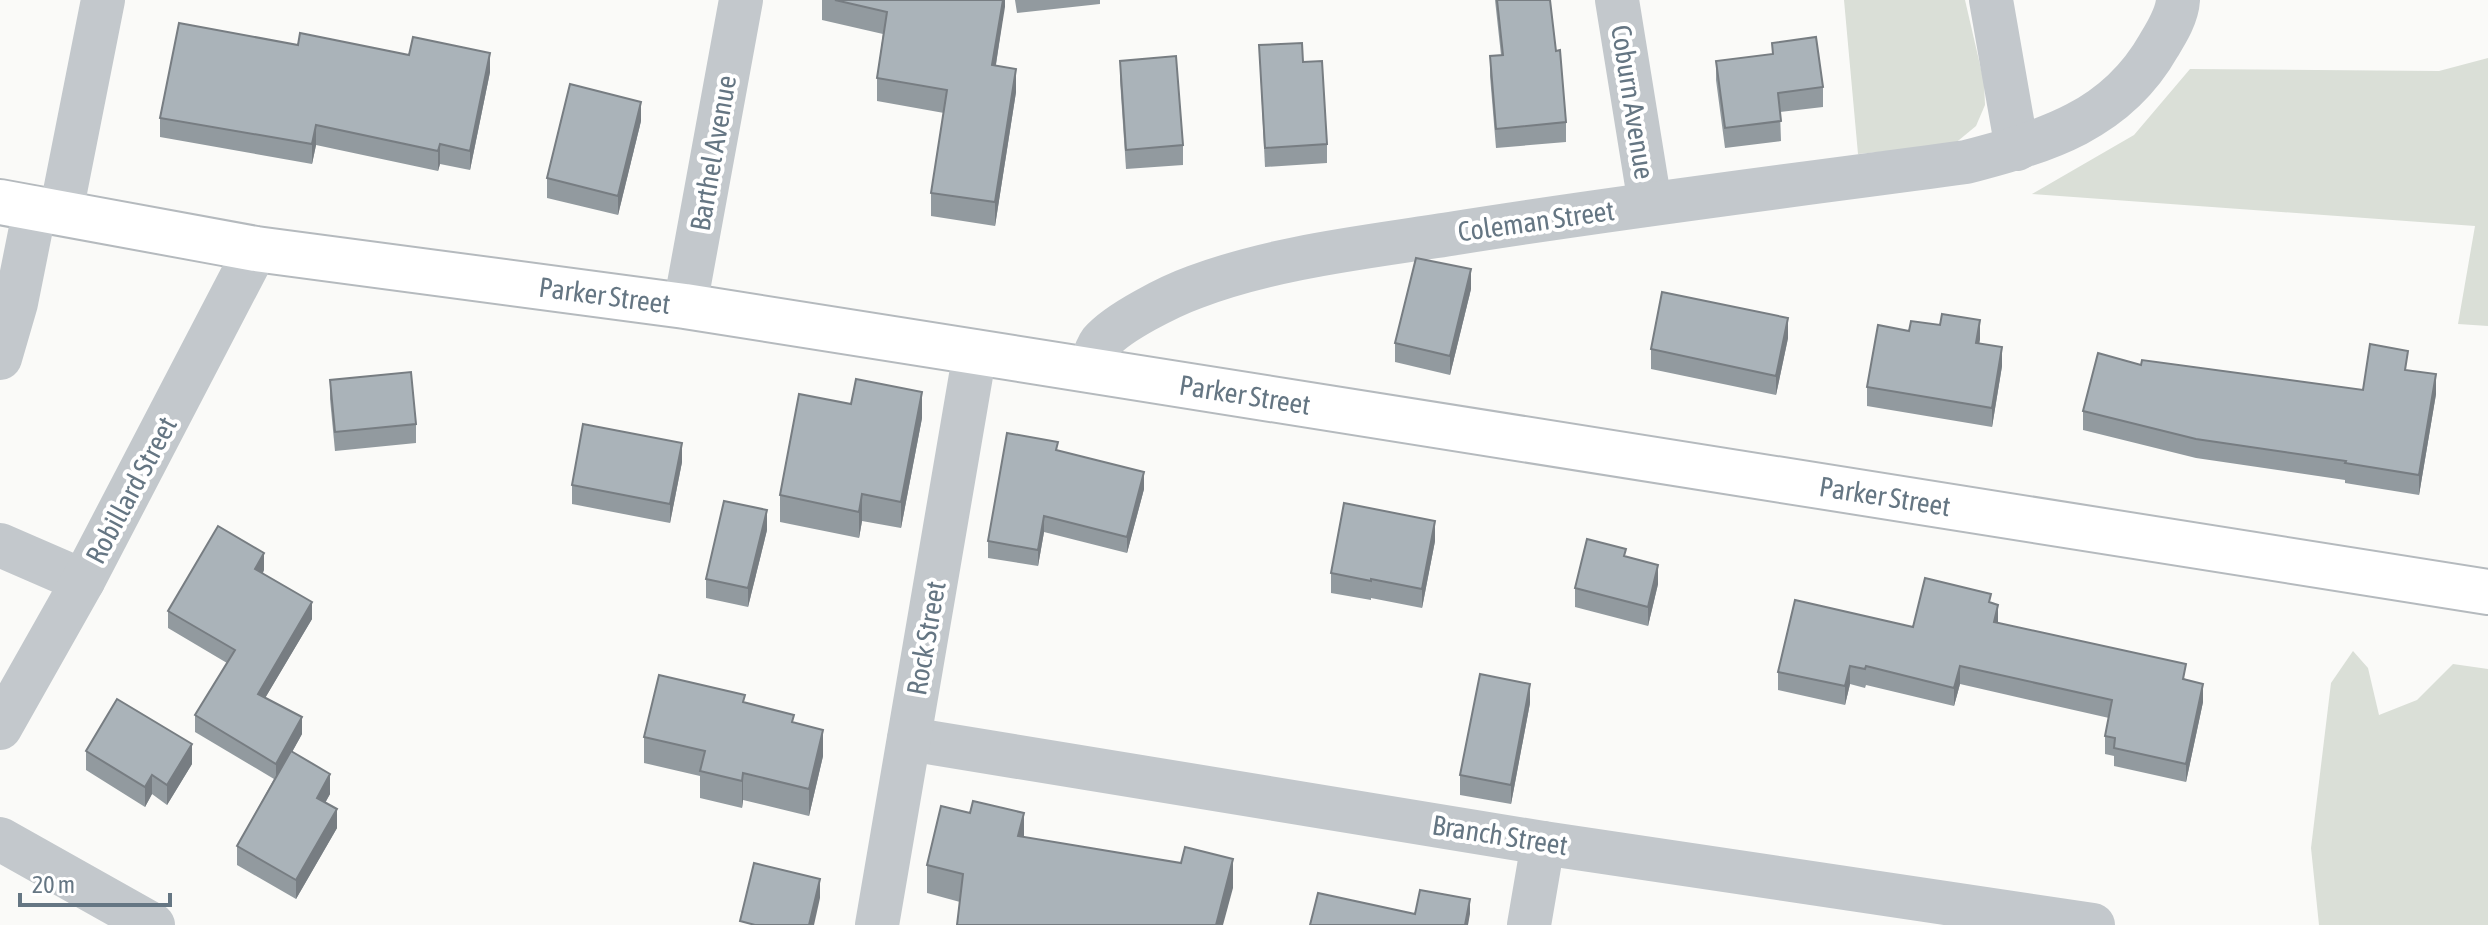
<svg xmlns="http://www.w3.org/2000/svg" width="2488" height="925" viewBox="0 0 2488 925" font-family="'Asap Condensed',sans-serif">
  <rect width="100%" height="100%" fill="#fafaf8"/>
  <g fill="#dadfd7">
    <path d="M1844,0H1965L1984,82L1985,105L1976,126L1953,145L1858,154Z"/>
    <path d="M2488,58V326L2458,324L2475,226L2032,194L2134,135L2190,69L2439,71Z"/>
    <path d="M2353,651L2368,668L2379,715L2417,700L2453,664L2488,669V925H2319L2311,848L2331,683Z"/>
  </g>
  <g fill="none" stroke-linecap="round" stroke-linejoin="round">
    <defs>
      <g id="major">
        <path id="s1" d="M0,202L256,249L685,306L2488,592"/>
      </g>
    </defs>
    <use href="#major" stroke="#b5babe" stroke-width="48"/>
    <g stroke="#c3c8cc" stroke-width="44">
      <path d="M1617,0L1650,204"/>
      <path d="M1991,0L2017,149"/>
      <path d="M61,212L103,0"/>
      <path d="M685,306L741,0"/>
      <path d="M0,358L16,303L35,208"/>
      <path d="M1090,370C1093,360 1095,350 1101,342C1118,322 1170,296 1195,287C1278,256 1369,247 1456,233C1625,206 1796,185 1966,162C2046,141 2116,121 2159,45C2167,32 2177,16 2178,0"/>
      <path d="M0,545L83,581"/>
      <path d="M0,728L83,581L256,249"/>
      <path d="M909,739L1543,843L2093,925"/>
      <path d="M0,839L153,925"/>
      <path d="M877,925L975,352"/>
      <path d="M1529,925L1543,843"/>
    </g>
    <use href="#major" stroke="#fff" stroke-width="44"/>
  </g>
  <g fill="#929a9f">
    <path d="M822,0H1005L996,65L1016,92L995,226L931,216V193L944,113L877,101V78L883,34L822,20Z"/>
    <path d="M1015,0H1100V4L1017,13Z"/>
    <path d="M1495,0H1550L1556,51L1566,122V142L1496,148L1490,76V56L1501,55Z"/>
    <path d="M1772,43L1823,87V107L1780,112L1781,141L1725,148L1716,80V61L1772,54Z"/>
    <path d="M298,45L490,72L470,170L440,164L438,171L316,145L312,164L160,137V118Z"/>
    <path d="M1259,45L1303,62L1327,144V163L1265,167Z"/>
    <path d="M1120,61L1183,145V165L1126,169L1120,80Z"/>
    <path d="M641,121L618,215L547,198V178Z"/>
    <path d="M1471,289L1450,375L1395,362V343Z"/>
    <path d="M1909,331L1980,339L1979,343L2002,366L1992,427L1867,406V387Z"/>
    <path d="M1788,338L1776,395L1651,369V349Z"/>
    <path d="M2141,365L2363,390L2408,370L2436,394L2419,495L2345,483V480L2196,458L2083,430V411Z"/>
    <path d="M330,380L416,424V443L335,451L330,399Z"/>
    <path d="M922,418L901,528L862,521L859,538L780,522V495Z"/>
    <path d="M1058,451L1144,489L1127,553L1044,532L1038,566L988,558V541Z"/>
    <path d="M682,462L670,523L572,504V485Z"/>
    <path d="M767,530L748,607L706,598V579Z"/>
    <path d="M1435,541L1422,608L1371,598V600L1331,593V573Z"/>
    <path d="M1626,557L1658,584L1648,626L1575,607V588Z"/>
    <path d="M264,570L263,573L312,619L265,698L302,734L292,752L330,794L325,803L337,828L296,899L237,865V846L274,779L195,732V715L227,663L168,628V611Z"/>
    <path d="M1991,603L1998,623L2186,679L2203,702L2186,782L2114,766V756L2105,754V736L2109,718L1960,684L1954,706L1866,685L1865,688L1850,684L1845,705L1778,690V672L1913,627Z"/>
    <path d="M745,703L794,723L823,756L809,816L743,800L742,808L700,798V776L644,763V737Z"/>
    <path d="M1530,703L1511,804L1460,795V775Z"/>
    <path d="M86,751L192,764L167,805L152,794L145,807L86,770Z"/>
    <path d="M1024,837L1233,888L960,902L927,893V865Z"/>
  </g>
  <g fill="#777d82">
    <path d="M1003,0H1005V7L992,88V65Z"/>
    <path d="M490,53V72L470,170V151Z"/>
    <path d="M1016,69V92L995,226V202Z"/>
    <path d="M641,102V121L618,215V196Z"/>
    <path d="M316,125V145L312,164V144Z"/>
    <path d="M440,144V164L438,171V151Z"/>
    <path d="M1471,269V289L1450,375V356Z"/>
    <path d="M1788,318V338L1776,395V376Z"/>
    <path d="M1980,320V339L1976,362V343Z"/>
    <path d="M2002,347V366L1992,427V408Z"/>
    <path d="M2436,374V394L2419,495V475Z"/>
    <path d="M922,392V418L901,528V502Z"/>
    <path d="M682,443V462L670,523V504Z"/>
    <path d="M1144,472V489L1127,553V537Z"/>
    <path d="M862,494V521L859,538V512Z"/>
    <path d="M767,510V530L748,607V588Z"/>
    <path d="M1044,516V532L1038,566V550Z"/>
    <path d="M1435,521V541L1422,608V589Z"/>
    <path d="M264,553V570L255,586V569Z"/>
    <path d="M1658,565V584L1648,626V607Z"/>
    <path d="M312,602V619L258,710V694Z"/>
    <path d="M1998,605V624L1994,622Z"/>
    <path d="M1850,666V684L1845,705V686Z"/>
    <path d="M1960,666V684L1954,706V688Z"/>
    <path d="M1530,684V703L1511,804V785Z"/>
    <path d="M2203,684V702L2186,782V764Z"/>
    <path d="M302,717V734L276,781V764Z"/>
    <path d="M823,730V756L809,816V789Z"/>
    <path d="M192,744V764L167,805V785Z"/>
    <path d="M743,773V800L742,808V781Z"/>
    <path d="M330,774V794L317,817V798Z"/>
    <path d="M152,775V794L145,807V787Z"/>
    <path d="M337,809V828L296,899V880Z"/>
    <path d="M1024,813V842L1018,836Z"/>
    <path d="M1233,859V888L1223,925H1216Z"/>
    <path d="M820,879V898L814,925H809Z"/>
    <path d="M1470,899V914L1468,925H1465Z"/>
  </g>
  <g fill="#aab3b9" stroke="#777d82" stroke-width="2">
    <path d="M835,0H1003L992,65L1016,69L995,202L931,193L947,90L877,78L887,12Z"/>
    <path d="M1497,0H1550L1556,51L1560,50L1566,122L1496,129L1490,56L1503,55Z"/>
    <path d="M179,23L298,45L300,33L409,55L413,37L490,53L470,151L440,144L438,151L316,125L312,144L160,118Z"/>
    <path d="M1816,37L1823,87L1778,93L1781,121L1725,128L1716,61L1773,54L1772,43Z"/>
    <path d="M1302,43L1303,62L1322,61L1327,144L1265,148L1259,45Z"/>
    <path d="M1176,56L1183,145L1126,150L1120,61Z"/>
    <path d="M570,84L641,102L618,196L547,178Z"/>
    <path d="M1416,258L1471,269L1450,356L1395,343Z"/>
    <path d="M1662,292L1788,318L1776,376L1651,349Z"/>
    <path d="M1942,314L1980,320L1976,343L2002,347L1992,408L1867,387L1878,325L1909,331L1911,321L1940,325Z"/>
    <path d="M2370,344L2408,351L2405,370L2436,374L2419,475L2345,463L2346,461L2196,439L2083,411L2098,353L2141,365L2142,360L2363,390Z"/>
    <path d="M411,372L416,424L335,432L330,380Z"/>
    <path d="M856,379L922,392L901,502L862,494L859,512L780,495L799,394L851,404Z"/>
    <path d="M583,424L682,443L670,504L572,485Z"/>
    <path d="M1007,433L1058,442L1056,450L1144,472L1127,537L1044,516L1038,550L988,541Z"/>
    <path d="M724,501L767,510L748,588L706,579Z"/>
    <path d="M1344,503L1435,521L1422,589L1371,579V581L1331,573Z"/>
    <path d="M218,526L264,553L255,569L312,602L258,694L302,717L276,764L195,715L235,650L168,611Z"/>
    <path d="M1587,539L1626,549L1624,556L1658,565L1648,607L1575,588Z"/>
    <path d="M1925,578L1991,594L1989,602L1998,605L1994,622L2186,664L2183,679L2203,684L2186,764L2114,748L2115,738L2105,736L2112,700L1960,666L1954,688L1866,666L1865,669L1850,666L1845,686L1778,672L1795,600L1913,627Z"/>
    <path d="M1480,674L1530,684L1511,785L1460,775Z"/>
    <path d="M659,675L745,695L743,702L794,715L792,722L823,730L809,789L743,773L742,781L700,771L705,751L644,737Z"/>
    <path d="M117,699L192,744L167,785L152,775L145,787L86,751Z"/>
    <path d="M291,751L330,774L317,798L337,809L296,880L237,846Z"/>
    <path d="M973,801L1024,813L1018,836L1181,863L1185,847L1233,859L1216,925H957L963,874L927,865L941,806L970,813Z"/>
    <path d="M754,863L820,879L809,925H755L740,921Z"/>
    <path d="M1420,890L1470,899L1465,925H1310L1318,893L1415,914Z"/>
  </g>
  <g text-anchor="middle" stroke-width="8" stroke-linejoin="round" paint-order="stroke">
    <g font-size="28" fill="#657683" stroke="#fff">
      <text transform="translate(1633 102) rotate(81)" y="10">Coburn Avenue</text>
      <text transform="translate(713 153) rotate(-80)" y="10">Barthel Avenue</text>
      <text transform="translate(1536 221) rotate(-8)" y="10">Coleman Street</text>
      <text dy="10" stroke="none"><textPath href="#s1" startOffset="612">Parker Street</textPath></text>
      <text dy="10" stroke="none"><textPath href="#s1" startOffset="1260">Parker Street</textPath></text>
      <text transform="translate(131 490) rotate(-62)" y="10">Robillard Street</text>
      <text dy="10" stroke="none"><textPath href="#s1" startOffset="1908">Parker Street</textPath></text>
      <text transform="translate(926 638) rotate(-80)" y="10">Rock Street</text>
      <text transform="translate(1500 835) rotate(9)" y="10">Branch Street</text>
    </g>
  </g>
  <path d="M20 893v12h150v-12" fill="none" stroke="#657683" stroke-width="4"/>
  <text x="32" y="893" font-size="24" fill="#657683" stroke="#ffffff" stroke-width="6" paint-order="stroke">20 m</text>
</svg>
